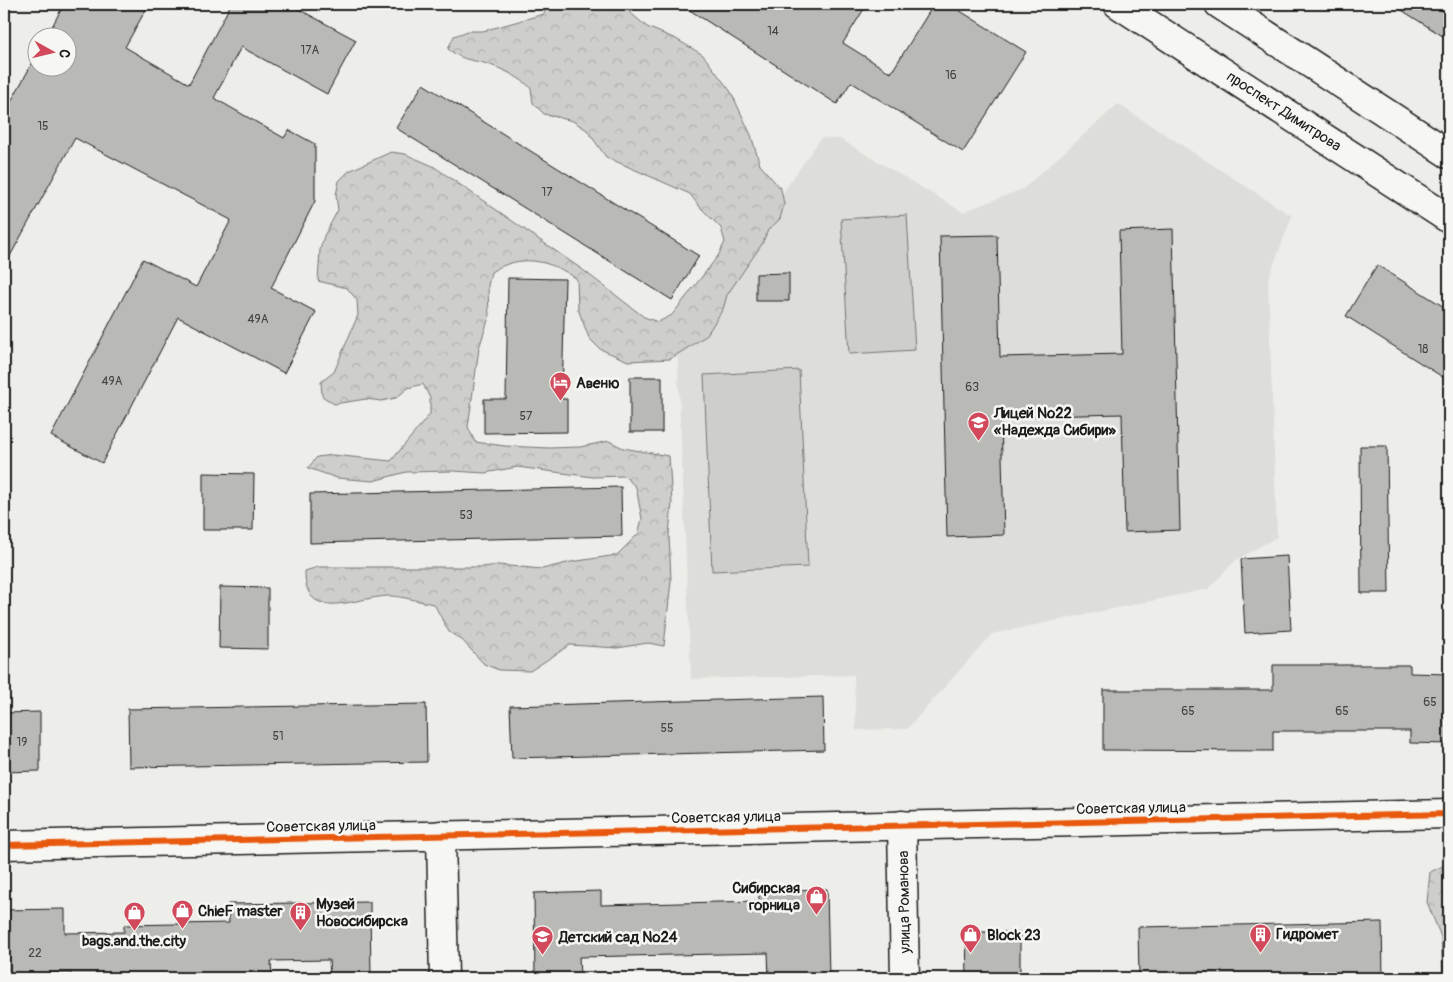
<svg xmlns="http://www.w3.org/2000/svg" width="1453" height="982" viewBox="0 0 1453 982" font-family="Pangolin,sans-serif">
  <defs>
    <pattern id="forest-crowns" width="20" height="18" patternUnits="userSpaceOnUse" patternTransform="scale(1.25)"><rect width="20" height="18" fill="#cececb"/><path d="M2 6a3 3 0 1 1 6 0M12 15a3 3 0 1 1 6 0" fill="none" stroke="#b0b0ae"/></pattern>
  </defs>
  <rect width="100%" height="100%" fill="#edede9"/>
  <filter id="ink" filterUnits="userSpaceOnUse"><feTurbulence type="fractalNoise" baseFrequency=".02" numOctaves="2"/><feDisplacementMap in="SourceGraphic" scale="10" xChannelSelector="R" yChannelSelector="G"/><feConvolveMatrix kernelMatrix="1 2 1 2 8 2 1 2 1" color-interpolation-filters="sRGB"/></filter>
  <g filter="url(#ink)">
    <path fill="#ddddda" d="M1118,104L1292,216L1268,280L1277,537L1236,560L1208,589L992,634L907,729L856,730L854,675L691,679L677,344L821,138L840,139L963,212L1023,189Z"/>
    <g fill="url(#forest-crowns)" stroke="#757574">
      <path d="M546,4H620L647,27L676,39L703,55L731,92L751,135L760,165L781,189L784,204L780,219L768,230L762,244L727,295L723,309L706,336L670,359L628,361L600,349L589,338L578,309L577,279C550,260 521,253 491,272L488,286L489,317L479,348L468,427L475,442L505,446L549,448L580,447L609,441L623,448L669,456L672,503L669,534L671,581L664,646L648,643L617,648L570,645L530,671L499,670L484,664L462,640L449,632L434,604C420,602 403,596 389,596C355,597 304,625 305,571L318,567H482L498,565L542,569L571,562L617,555L638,534L642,519L636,487L624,476L593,477L517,467L485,473L453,471L406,472L373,481L337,478L308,468L317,457L333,455L391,461L430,414V398L423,384L408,388L396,398L381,401L366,399L334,404L322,396L321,382L334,372L358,315L357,300L347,288L318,281L320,250L324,236L338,210L336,195L339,181L349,171L391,152L405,154L433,166L583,270L644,317L658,322L672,315L718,256L725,242L721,228L699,206L690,194L606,157L587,130L573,121L544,114L533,103L531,88C520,78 507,71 493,66C473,58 468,64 448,49L454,36L468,31H483L544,14Z"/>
      <path d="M1443,866H1449V978H1443L1441,937L1427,902L1430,872Z"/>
    </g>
    <g fill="#cececb" stroke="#757574">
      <path d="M907,215L915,350L849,354L841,219Z"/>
      <path d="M799,370L808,567L712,571L704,375Z"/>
    </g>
    <g fill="#b9b9b6" stroke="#1c1c1c">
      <path d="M64,4H149L125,47L189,84L231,4H289L356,40L327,94L241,47L214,98L284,138L289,130L315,144V201L271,288L316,312L284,373L178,317L102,463L51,436L143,259L196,287L231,220L75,138L4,267V114L38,53V68H68V38H46Z"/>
      <path d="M680,4H867L843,43L891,73L934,4H949L1026,52L963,152L851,82L837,104Z"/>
      <path d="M1392,4H1449V40Z"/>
      <path d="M423,84L699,256L672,300L396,128Z"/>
      <path d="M1173,229L1180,530L1125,532L1122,414L1001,417L1004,535L947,537L940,236L997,235L1000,357L1122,354L1119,231Z"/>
      <path d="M1377,265L1449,310V381L1346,316Z"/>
      <path d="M789,273V301H756V274Z"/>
      <path d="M508,278L565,279L562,399H567V432L484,433V399H506Z"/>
      <rect x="630" y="377" width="32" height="55"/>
      <path d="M1360,446H1387L1389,593H1361Z"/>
      <path d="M203,473L254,474L253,530H203Z"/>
      <path d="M621,487L622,536L310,543V494Z"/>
      <path d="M1287,556L1291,630L1245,633L1241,559Z"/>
      <path d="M220,587L268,588V649L219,648Z"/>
      <path d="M1273,665H1410V673L1449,674V744L1410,743V731H1273V751L1103,750V690H1273Z"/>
      <path d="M823,697L824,750L512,758L510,706Z"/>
      <path d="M426,704L427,762L129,767L128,709Z"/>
      <path d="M40,712V771L4,772V713Z"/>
      <path d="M827,889L829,978H769L768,953L579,957L580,976L535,978L534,893L601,891V905L759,901V891Z"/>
      <path d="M370,902L371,978H330L329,960L271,961L272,978H71V973L4,974V910L65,909V933L124,932V925L229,923L228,904Z"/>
      <path d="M1382,922L1383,978H1139L1138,927Z"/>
      <path d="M966,932H1020V978H967Z"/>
    </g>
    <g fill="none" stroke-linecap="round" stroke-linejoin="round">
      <defs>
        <g id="minor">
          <path d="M902,825L905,978"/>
          <path d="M441,835L444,978"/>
        </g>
        <path id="tertiary" d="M4,845L1449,814"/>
        <g id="primary">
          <path d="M1118,4L1449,219"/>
          <path d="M1219,4L1449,154"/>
        </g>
      </defs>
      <use href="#minor" stroke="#1c1c1c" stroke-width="31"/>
      <use href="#tertiary" stroke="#1c1c1c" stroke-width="31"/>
      <use href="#primary" stroke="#1c1c1c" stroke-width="31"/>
      <use href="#minor" stroke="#f6f6f2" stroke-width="28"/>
      <use href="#tertiary" stroke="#f6f6f2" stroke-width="28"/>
      <use href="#primary" stroke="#f6f6f2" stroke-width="28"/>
      <defs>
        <path id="cycleway" d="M4,845L1449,814"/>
      </defs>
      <use href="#cycleway" stroke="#f6f6f2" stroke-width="9"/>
      <use href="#cycleway" stroke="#e8590c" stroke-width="6"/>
    </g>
  </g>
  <defs>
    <symbol id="hotel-pin" viewBox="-11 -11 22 30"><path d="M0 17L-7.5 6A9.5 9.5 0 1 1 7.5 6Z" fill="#d1495b" stroke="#f6f6f2"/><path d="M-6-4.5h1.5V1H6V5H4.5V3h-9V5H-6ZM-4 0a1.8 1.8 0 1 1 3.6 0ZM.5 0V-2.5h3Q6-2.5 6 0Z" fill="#fff"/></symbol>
    <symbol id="school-pin" viewBox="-11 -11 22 30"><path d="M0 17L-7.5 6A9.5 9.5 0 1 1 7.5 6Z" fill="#d1495b" stroke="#f6f6f2"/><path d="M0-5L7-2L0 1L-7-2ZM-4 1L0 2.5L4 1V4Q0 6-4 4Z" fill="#fff"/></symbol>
    <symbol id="shop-pin" viewBox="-11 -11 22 30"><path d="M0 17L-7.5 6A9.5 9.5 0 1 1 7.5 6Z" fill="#d1495b" stroke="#f6f6f2"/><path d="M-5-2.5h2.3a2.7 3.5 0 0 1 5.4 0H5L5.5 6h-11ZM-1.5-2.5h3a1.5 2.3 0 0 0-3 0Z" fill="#fff"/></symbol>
    <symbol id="building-pin" viewBox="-11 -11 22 30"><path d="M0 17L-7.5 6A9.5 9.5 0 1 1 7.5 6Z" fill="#d1495b" stroke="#f6f6f2"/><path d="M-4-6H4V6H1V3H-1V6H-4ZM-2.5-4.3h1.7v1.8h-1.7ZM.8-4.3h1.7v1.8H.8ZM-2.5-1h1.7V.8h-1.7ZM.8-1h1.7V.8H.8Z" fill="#fff"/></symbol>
  </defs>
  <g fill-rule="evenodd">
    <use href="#hotel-pin" x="548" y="370" width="25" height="34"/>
    <use href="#school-pin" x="966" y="410" width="25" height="34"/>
    <use href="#shop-pin" x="804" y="884" width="25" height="34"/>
    <use href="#shop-pin" x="170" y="898" width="25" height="34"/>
    <use href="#shop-pin" x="122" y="900" width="25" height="34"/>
    <use href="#building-pin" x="288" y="900" width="25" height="34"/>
    <use href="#building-pin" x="1248" y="922" width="25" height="34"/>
    <use href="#shop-pin" x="958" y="922" width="25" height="34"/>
    <use href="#school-pin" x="530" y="924" width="25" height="34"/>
  </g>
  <g text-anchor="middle" stroke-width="5" stroke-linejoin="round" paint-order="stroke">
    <g font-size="12" fill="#434342">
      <text x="773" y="35">14</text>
      <text x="310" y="54">17А</text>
      <text x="951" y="79">16</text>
      <text x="43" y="130">15</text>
      <text x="547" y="196">17</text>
      <text x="258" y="323">49А</text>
      <text x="1423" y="353">18</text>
      <text x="112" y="385">49А</text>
      <text x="972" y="391">63</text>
      <text x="526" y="420">57</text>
      <text x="466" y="519">53</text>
      <text x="1430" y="706">65</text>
      <text x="1188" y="715">65</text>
      <text x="1342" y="715">65</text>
      <text x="667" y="732">55</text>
      <text x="278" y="740">51</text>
      <text x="22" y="746">19</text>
      <text x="35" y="957">22</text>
    </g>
    <g font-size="15" fill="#1c1c1c" stroke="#f6f6f2">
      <text transform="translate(1284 111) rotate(33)" y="5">проспект Димитрова</text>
      <text transform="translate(1131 808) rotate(-1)" y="5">Советская улица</text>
      <text transform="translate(726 817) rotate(-1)" y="5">Советская улица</text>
      <text transform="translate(321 826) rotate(-1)" y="5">Советская улица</text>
      <text transform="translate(904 902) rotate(-91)" y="5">улица Романова</text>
    </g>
    <g font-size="15" font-weight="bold" fill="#1c1c1c" stroke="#f6f6f2" text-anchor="start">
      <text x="576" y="388">Авеню</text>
      <text x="994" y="418">Лицей №22<tspan x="994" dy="17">«Надежда Сибири»</tspan></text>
      <text x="800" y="893" text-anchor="end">Сибирская<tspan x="800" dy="17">горница</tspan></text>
      <text x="316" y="909">Музей<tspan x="316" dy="17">Новосибирска</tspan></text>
      <text x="198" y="916">ChieF master</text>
      <text x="1276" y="939">Гидромет</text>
      <text x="987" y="940">Block 23</text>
      <text x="559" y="942">Детский сад №24</text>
      <text x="134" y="946" text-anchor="middle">bags.and.the.city</text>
    </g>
  </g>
  <rect width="1453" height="982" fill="none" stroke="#f6f6f2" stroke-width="20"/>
  <rect x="10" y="10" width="1433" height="962" fill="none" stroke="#1c1c1c" stroke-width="2" filter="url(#ink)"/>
  <g transform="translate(52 52) rotate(98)"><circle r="24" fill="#f6f6f2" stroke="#9f9f9c"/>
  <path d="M0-4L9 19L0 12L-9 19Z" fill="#d1495b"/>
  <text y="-8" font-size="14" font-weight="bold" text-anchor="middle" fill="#1c1c1c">С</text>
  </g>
</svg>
